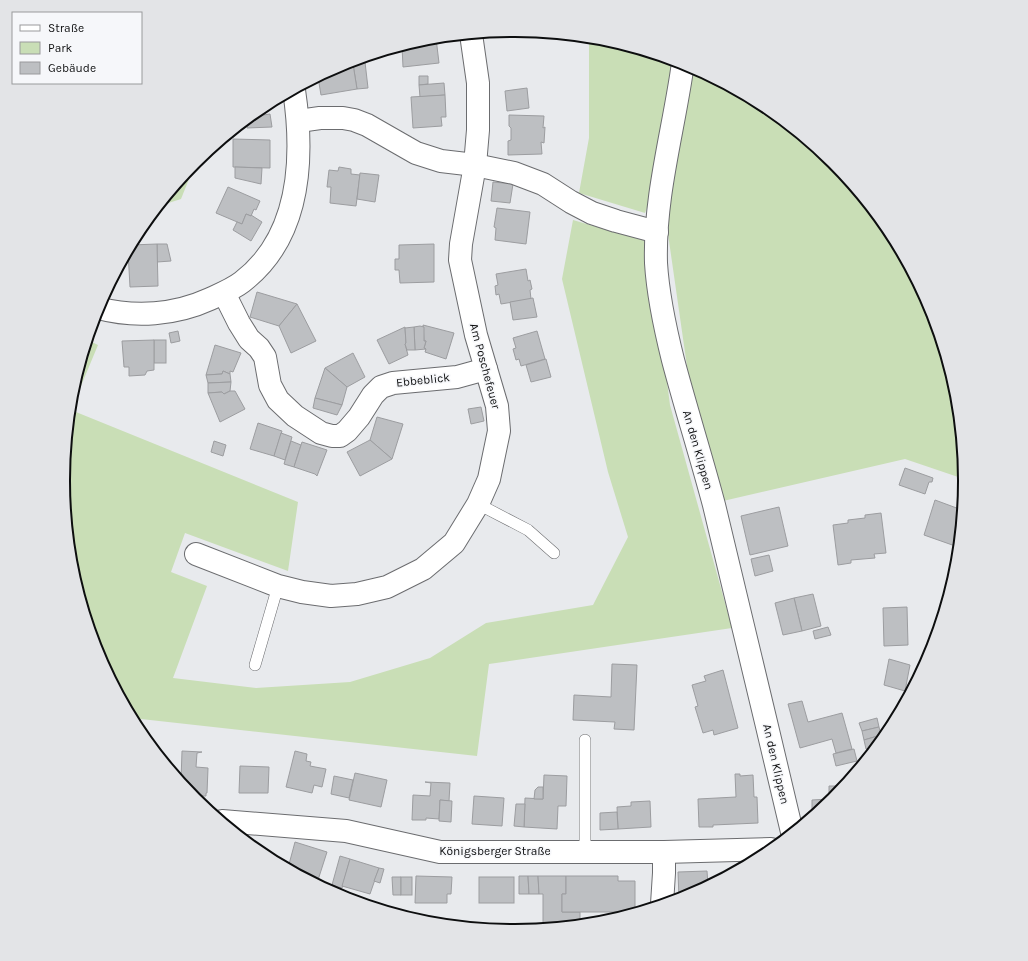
<svg xmlns="http://www.w3.org/2000/svg" width="1028" height="961" viewBox="0 0 1028 961" font-family="Karla,sans-serif">
  <rect width="100%" height="100%" fill="#e8eaed"/>
  <g fill="#c9deb6">
    <path d="M589,37L602,39L687,64L764,106L833,162L889,230L930,308L956,393L964,479L905,459L723,501L691,394L667,227L683,104L645,213L579,193L589,138Z"/>
    <path d="M193,165V169L181,199L159,206Z"/>
    <path d="M573,220L649,242L670,405L732,628L489,664L477,756L132,718L98,653L72,568L64,480L72,392L88,340L98,345L71,410L298,502L288,571L185,533L171,572L207,586L173,678L256,688L350,682L430,658L486,623L593,605L628,537L608,472L562,279Z"/>
  </g>
  <g fill="#bdbfc2" stroke="#9c9da0">
    <path d="M436,38L439,63L403,67L402,46L426,39Z"/>
    <path d="M365,62L368,88L357,89L353,64Z"/>
    <path d="M353,64L357,89L321,95L318,77L341,65V66Z"/>
    <path d="M419,76H428V84L419,85Z"/>
    <path d="M444,83L445,95L420,97L419,85Z"/>
    <path d="M527,88L529,108L507,111L505,91Z"/>
    <path d="M445,95L446,117H441L442,126L413,128L411,97Z"/>
    <path d="M270,114L272,127L247,128V120L250,117Z"/>
    <path d="M509,115L544,116L543,128L545,127L544,143L541,142L542,154L508,155V141L511,140V128L509,126Z"/>
    <path d="M233,139L270,140V168L233,167Z"/>
    <path d="M235,167L262,168L261,184L235,178Z"/>
    <path d="M339,167L351,169V174L360,175L356,206L330,203L331,187H327L329,170L338,171Z"/>
    <path d="M360,173L379,175L375,202L357,199Z"/>
    <path d="M493,182L513,184L510,203L491,201Z"/>
    <path d="M228,187L260,201L256,210L254,209L251,216L246,214L242,224L216,213Z"/>
    <path d="M497,208L530,212L526,244L495,240L496,228L494,227Z"/>
    <path d="M246,214L251,216V215L262,222L251,241L233,230L237,222L242,224Z"/>
    <path d="M157,244H167L171,261L157,262Z"/>
    <path d="M157,244L158,286L130,287L128,251L131,245Z"/>
    <path d="M434,244V282L400,283L399,270H395V259H399V245Z"/>
    <path d="M526,269L528,281L530,280L532,289L530,290L531,299L501,304L499,294L496,295L495,286L498,285L496,274Z"/>
    <path d="M257,292L297,304L279,326L250,317Z"/>
    <path d="M533,298L537,317L513,320L510,302Z"/>
    <path d="M297,304L316,341L291,353L279,326Z"/>
    <path d="M423,325L454,333L446,359L425,352L426,349L424,348L426,341H424Z"/>
    <path d="M420,326L424,327V341H426L424,348L426,349L415,350L414,327Z"/>
    <path d="M405,327L406,343L405,344L408,355L389,364L377,340Z"/>
    <path d="M414,327L415,350H406H407L405,344L406,343L405,328Z"/>
    <path d="M178,331L180,341L171,343L169,333Z"/>
    <path d="M537,331L545,359L521,366L519,359L516,360L513,349L516,348L513,338Z"/>
    <rect x="154" y="340" width="12" height="23"/>
    <path d="M154,340V370L147,371L145,375L129,376V367H124L122,341Z"/>
    <path d="M215,345L241,353L233,372L230,371V374L223,371L222,374L206,375Z"/>
    <path d="M353,353L365,377L347,387L325,368Z"/>
    <path d="M546,359L551,377L531,382L526,365Z"/>
    <path d="M325,368L347,387L342,405L315,398Z"/>
    <path d="M223,371L230,374L231,382L208,383L206,375L222,374Z"/>
    <path d="M231,382L230,391L224,394L222,392L208,393V383Z"/>
    <path d="M230,391H235L245,409L220,422L208,393L222,392L224,394Z"/>
    <path d="M315,398L342,405L337,415L313,408Z"/>
    <path d="M481,407L484,421L471,424L468,409Z"/>
    <path d="M377,417L403,424L392,459L370,440Z"/>
    <path d="M258,423L282,431L274,456L250,449Z"/>
    <path d="M281,433L292,437L285,460L274,456Z"/>
    <path d="M370,440L392,459L360,476L347,452Z"/>
    <path d="M214,441L226,445L223,456L211,452Z"/>
    <path d="M291,441L301,445L294,467L284,464Z"/>
    <path d="M302,442L327,450L317,476L315,474L294,467Z"/>
    <path d="M905,468L933,478L932,482H929L925,494L899,485Z"/>
    <path d="M935,500L962,510L958,547L924,535Z"/>
    <path d="M779,507L788,546L750,555L741,516Z"/>
    <path d="M881,513L886,553L874,554L875,558L851,560V563L838,565L833,525L848,523V520L865,518V515Z"/>
    <path d="M769,555L773,571L755,576L751,559Z"/>
    <path d="M813,594L821,626L802,631L794,598Z"/>
    <path d="M794,598L802,631L783,635L775,603Z"/>
    <path d="M907,607L908,645L884,646L883,608Z"/>
    <path d="M828,627L831,635L815,639L813,631Z"/>
    <path d="M924,651L930,653L922,668H919Z"/>
    <path d="M889,659L910,665L905,691L884,685Z"/>
    <path d="M612,664L637,665L634,730L614,729L615,722L573,720L574,695L611,697Z"/>
    <path d="M723,670L738,728L714,735L713,730L703,733L695,707L698,706L692,685L706,681L704,676Z"/>
    <path d="M802,701L808,722L842,713L852,749L836,753L832,739L800,748L788,704Z"/>
    <path d="M877,718L879,727L862,731L859,723Z"/>
    <path d="M879,727L881,735L864,740L862,731Z"/>
    <path d="M881,735L882,739L876,746L866,749L864,740Z"/>
    <path d="M854,749L857,761L836,766L833,754Z"/>
    <path d="M182,751L202,752L197,753L196,767L208,768L207,793H206V796H195V793L190,792L181,781Z"/>
    <path d="M295,751L307,754L306,761L311,762L310,766L326,769L322,787L314,785L312,793L286,787Z"/>
    <path d="M240,766L269,767L268,793H239Z"/>
    <path d="M355,773L387,780L381,807L349,800Z"/>
    <path d="M735,774H740V776L753,775L754,797H757L758,823L713,825V827H699L698,799L736,797Z"/>
    <path d="M544,775L567,776L566,806H558L557,829L524,827L525,798L543,799Z"/>
    <path d="M334,776L353,780L349,798L331,794Z"/>
    <path d="M425,782L450,783L449,801L440,800L439,819L426,818V820H412L413,795L430,796L431,783Z"/>
    <path d="M829,786H843L829,802Z"/>
    <path d="M538,787H543V799H534L535,790Z"/>
    <path d="M474,796L504,798L502,826L472,824Z"/>
    <path d="M829,799V802L812,816V800Z"/>
    <path d="M440,800L452,801L451,822L439,821Z"/>
    <path d="M650,801L651,827L618,829L617,807L631,806V802Z"/>
    <path d="M516,804H525L524,827L514,826Z"/>
    <path d="M617,812L618,829L600,830V813Z"/>
    <path d="M295,842L327,852L318,880L302,875L303,872L288,868Z"/>
    <path d="M340,856L350,859L342,888L332,885Z"/>
    <path d="M350,859L379,868L370,894L342,886Z"/>
    <path d="M379,868L384,869L380,883L374,881Z"/>
    <path d="M707,871L708,885L686,897L679,899L678,872Z"/>
    <path d="M416,876L452,877L451,894H447V903H415Z"/>
    <path d="M519,876H528L529,894H519Z"/>
    <path d="M528,876H538L539,894H529Z"/>
    <path d="M538,876H566V894H562V912H580V925L543,928V894H539Z"/>
    <path d="M566,876H618V881H635V912H562V894H566Z"/>
    <path d="M392,877H401V895H393Z"/>
    <rect x="401" y="877" width="11" height="18"/>
    <rect x="479" y="877" width="35" height="26"/>
  </g>
  <g fill="none" stroke-linecap="round" stroke-linejoin="round">
    <defs>
      <g id="lane">
        <path d="M478,504L528,530L554,553"/>
        <path d="M255,665L278,586"/>
        <path d="M585,740V851"/>
      </g>
      <g id="street">
        <path d="M683,63C674,129 654,196 656,263C658,296 665,328 673,360C686,409 701,456 714,505C741,614 766,723 792,832"/>
        <path d="M299,121L320,118H343L354,120L367,125L416,153L441,161L475,165L514,173L543,184L571,202L592,213L616,221L657,232"/>
        <path d="M224,293L239,323L249,339L259,348L265,357L270,385L278,400L295,416L321,433L332,436H340L347,431L359,417L373,395L381,387L393,383L457,377L486,369"/>
        <path d="M98,308C135,318 175,315 210,299C221,294 233,289 242,282C302,236 304,157 294,90"/>
        <path d="M196,554L278,586L302,592L331,596L357,594L387,587L423,569L454,543L478,504L489,479L499,431L497,406L476,335L460,260L461,244L475,165L478,130V83L471,34"/>
        <path d="M222,821L346,831L440,852H664L771,849"/>
        <path d="M662,904L664,873V852"/>
      </g>
    </defs>
    <use href="#lane" stroke="#6b6c6f" stroke-width="12"/>
    <use href="#street" stroke="#6b6c6f" stroke-width="24"/>
    <use href="#lane" stroke="#fff" stroke-width="11"/>
    <use href="#street" stroke="#fff" stroke-width="22"/>
  </g>
  <g text-anchor="middle" stroke-width="3" stroke-linejoin="round" paint-order="stroke">
    <g font-size="12" fill="#0d0e0f" stroke="#f6f7fa">
      <text transform="translate(485 366) rotate(75)" y="4">Am Poschefeuer</text>
      <text transform="translate(423 380) rotate(-6)" y="4">Ebbeblick</text>
      <text transform="translate(698 450) rotate(74)" y="4">An den Klippen</text>
      <text transform="translate(776 764) rotate(77)" y="4">An den Klippen</text>
      <text x="495" y="855">Königsberger Straße</text>
    </g>
  </g>
  <path d="M0 0H1028V961H0ZM513 37H515A443 443 0 0 1 958 480V481A443 443 0 0 1 515 924H513A443 443 0 0 1 70 481V480A443 443 0 0 1 513 37Z" fill="#e3e4e7" fill-rule="evenodd"/>
  <path fill="none" stroke="#0d0e0f" stroke-width="2" d="M513 37H515A443 443 0 0 1 958 480V481A443 443 0 0 1 515 924H513A443 443 0 0 1 70 481V480A443 443 0 0 1 513 37Z"/>
  <rect x="12" y="12" width="130" height="72" fill="#f6f7fa" stroke="#999a9c"/>
  <rect x="20" y="25" width="20" height="6" fill="#ffffff" stroke="#999a9c"/>
  <text x="48" y="32" font-size="12" fill="#0d0e0f">Straße</text>
  <rect x="20" y="42" width="20" height="12" fill="#c9deb6" stroke="#999a9c"/>
  <text x="48" y="52" font-size="12" fill="#0d0e0f">Park</text>
  <rect x="20" y="62" width="20" height="12" fill="#bdbfc2" stroke="#999a9c"/>
  <text x="48" y="72" font-size="12" fill="#0d0e0f">Gebäude</text>
</svg>
